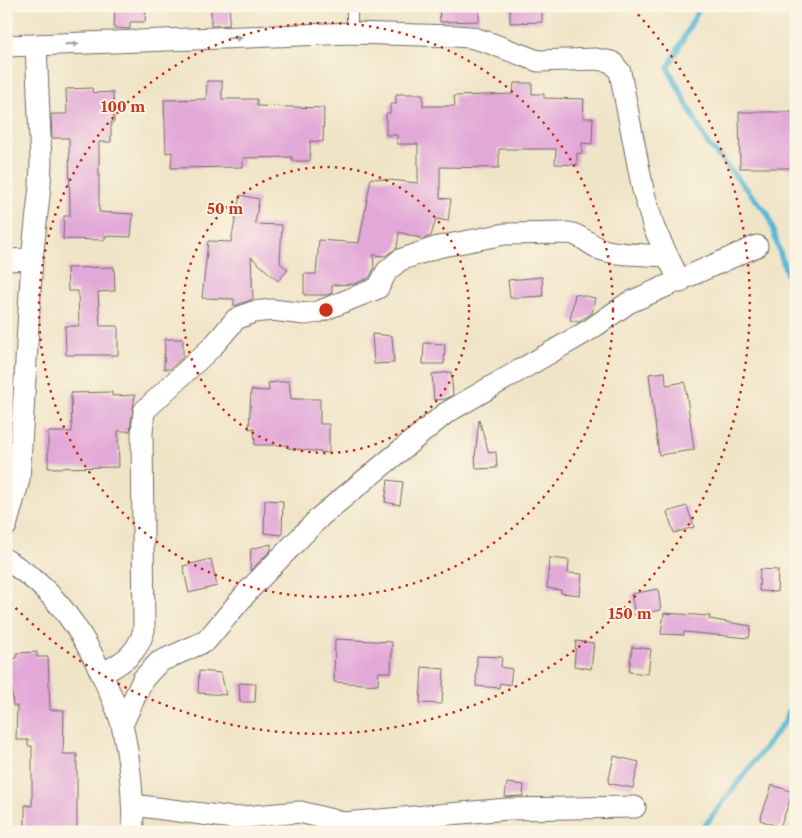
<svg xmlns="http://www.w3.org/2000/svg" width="802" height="838" viewBox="0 0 802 838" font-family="'Libre Caslon Text',serif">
  <rect width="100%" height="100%" fill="#fcf5e5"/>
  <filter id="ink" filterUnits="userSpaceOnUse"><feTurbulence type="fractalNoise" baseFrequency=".02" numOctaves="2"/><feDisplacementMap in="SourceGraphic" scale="10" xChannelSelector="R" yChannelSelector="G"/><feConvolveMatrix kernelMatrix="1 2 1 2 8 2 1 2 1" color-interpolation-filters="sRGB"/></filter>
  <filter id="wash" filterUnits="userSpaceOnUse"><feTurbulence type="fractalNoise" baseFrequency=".0096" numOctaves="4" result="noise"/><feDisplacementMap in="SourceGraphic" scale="20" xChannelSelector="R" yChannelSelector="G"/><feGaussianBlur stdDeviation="1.12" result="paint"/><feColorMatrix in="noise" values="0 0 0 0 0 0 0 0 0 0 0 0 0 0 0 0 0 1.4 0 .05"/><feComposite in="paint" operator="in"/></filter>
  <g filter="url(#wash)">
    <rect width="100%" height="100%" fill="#f0e4c7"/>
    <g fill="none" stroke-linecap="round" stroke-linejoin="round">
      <g stroke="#58b7d6" stroke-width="5.5">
        <path d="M703,6L699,9L668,68L707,143L768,214L796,304"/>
        <path d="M700,832L786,720L796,689"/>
      </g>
    </g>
    <g id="blocks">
      <g fill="#e2a8d8">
        <path d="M115,6H146L145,22H130V29L114,28Z"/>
        <path d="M211,6H230L229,25L211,26Z"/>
        <path d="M439,6H479V21L440,22Z"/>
        <path d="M510,6H542V22L510,23Z"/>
        <path d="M207,81H222V99H257V106L324,108L323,142L310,141V161H292V157L243,158V167L171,168L172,152L166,153L164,100L206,99Z"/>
        <path d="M514,83H532V94H544V98L584,99L583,118H593L592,144L582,143V154L577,153V165L555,164L556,149H499V168L440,167V198L451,199L448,221L436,219L431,236L423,239L399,232L397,248L385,256L373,255L374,269L369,278L354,284L332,285V293L327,295H304V274H316L319,240L359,243L371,178L418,183V144H397V135H386V113H390V104H396V94H423V106H455L454,96L513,94Z"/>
        <path d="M92,88L93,93L113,92L114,122H111V142H99V212L133,214L131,237L105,236V240L63,239L64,216H70L69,138H52L51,114H67L66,89Z"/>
        <path d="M739,112H796V168H740Z"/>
        <path d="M240,195L259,199L255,224L282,225L280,263L288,270L278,281L251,257L253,299L234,306V299L202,298L208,241L231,242Z"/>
        <path d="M114,267L115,291L98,292L100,326H118V355H66L65,326H79L78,291H68L67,268Z"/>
        <path d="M542,277L543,296L510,298L508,280Z"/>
        <path d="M575,294L595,298L592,313L578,322L570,320Z"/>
        <path d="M372,334L392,336L394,363L374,364Z"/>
        <path d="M165,339H183V357L170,369H164Z"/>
        <path d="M424,343L445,344L444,364H423Z"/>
        <path d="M451,372L453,395L446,399L434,400L432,374Z"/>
        <path d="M665,372L666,385L685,382L694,450L659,455L649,374Z"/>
        <path d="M289,381L291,399H320V424H329V453L288,448V445H255L254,428L249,429L251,390L269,391L268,383Z"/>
        <path d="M112,392V396L135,395L130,431H118L119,467L48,468V432H72L71,393Z"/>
        <path d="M479,420L489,453L496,452L497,468L476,469L475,457Z"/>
        <path d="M388,480L403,482L400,505L385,502Z"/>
        <path d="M265,500L283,501L282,535L264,533Z"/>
        <path d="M687,506L694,527L674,533L667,512Z"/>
        <path d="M271,544V550L250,571L251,549Z"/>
        <path d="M549,558L569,560L568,573L582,574L580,595L561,593V590L547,588Z"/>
        <path d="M211,559L217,586L189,593L183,566Z"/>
        <path d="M760,569L778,570L777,592L759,591Z"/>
        <path d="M658,589L661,610L635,615L631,594Z"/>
        <path d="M664,613L710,616L709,619L751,626L749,638L684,632V635L661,634Z"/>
        <path d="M335,639L392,642L391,672H379L378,685L334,682Z"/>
        <path d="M576,641L594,643L591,669L574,666Z"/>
        <path d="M632,647L651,649L648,674L629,672Z"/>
        <path d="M37,652V657H48L50,710H64L63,754H77V832H25V805L32,806V746H28V740H16L17,706H13L9,659L17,658V653Z"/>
        <path d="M477,656L502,657L501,667L512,669L510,685L500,683L499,688L476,686Z"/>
        <path d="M422,667L444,669L442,704L420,703Z"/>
        <path d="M199,671L221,673L226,695L198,693Z"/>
        <path d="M239,683L256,684L255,702H240Z"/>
        <path d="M614,756L639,762L633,788L608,783Z"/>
        <path d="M507,783L524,785L523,796L505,797Z"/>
        <path d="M772,785L793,792L780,827L760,820Z"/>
      </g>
    </g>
  </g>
  <g filter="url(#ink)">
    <use href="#blocks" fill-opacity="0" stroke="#706c62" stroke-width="1"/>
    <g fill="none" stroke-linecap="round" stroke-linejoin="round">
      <defs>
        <path id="service" d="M352,6V33"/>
        <g id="minor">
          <path d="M6,46L352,33L454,36L470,37L487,42L538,61L596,59L612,62L620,72L643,190L654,228L680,282"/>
          <path d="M6,260L32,259"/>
          <path d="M6,526L19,480L32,259L40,186L41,162L36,45"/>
          <path d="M6,560C54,588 82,630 104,679C110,694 118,709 122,725C130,759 133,797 133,832"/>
          <path d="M102,674C123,662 137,655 144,630L142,433L144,411L213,346L236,319L253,312L272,310L305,314L318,312L378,288L387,271L400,260L438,247L505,234L569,233C581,235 589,244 600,249C621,256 645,254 667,256"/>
          <path d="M122,725L143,679L159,662L206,641L249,590L321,516L446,413L591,329L628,303L757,246"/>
          <path d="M133,805L233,818L300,812L344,823L508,809L635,807"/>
        </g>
      </defs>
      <use href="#service" stroke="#706c62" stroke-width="12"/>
      <use href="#minor" stroke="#706c62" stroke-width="23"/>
      <use href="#service" stroke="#fff" stroke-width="10"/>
      <use href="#minor" stroke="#fff" stroke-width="21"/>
    </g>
    <defs><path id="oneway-solid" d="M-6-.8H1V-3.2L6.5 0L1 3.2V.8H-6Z" transform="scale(1.25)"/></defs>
    <g fill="#a0a0a0">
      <use href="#oneway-solid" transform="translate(235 38) rotate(-2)"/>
      <use href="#oneway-solid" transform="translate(72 44) rotate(-2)"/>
    </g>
  </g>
  <g fill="none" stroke="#c8321e" stroke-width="2.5" stroke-dasharray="2.5 5">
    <circle cx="326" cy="310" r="143"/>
    <circle cx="326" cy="310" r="287"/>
    <path d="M633 9A430 430 0 1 1 6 598"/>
  </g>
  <circle cx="326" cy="310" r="8" fill="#c8321e" stroke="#fcf5e5" stroke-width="2.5"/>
  <g font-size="15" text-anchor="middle" font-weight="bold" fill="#c8321e" stroke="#fcf5e5" stroke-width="4" stroke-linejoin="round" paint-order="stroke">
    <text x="123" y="112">100 m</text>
    <text x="225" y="214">50 m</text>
    <text x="630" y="619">150 m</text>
  </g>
  <rect width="802" height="838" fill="none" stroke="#fcf5e5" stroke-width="25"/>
</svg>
